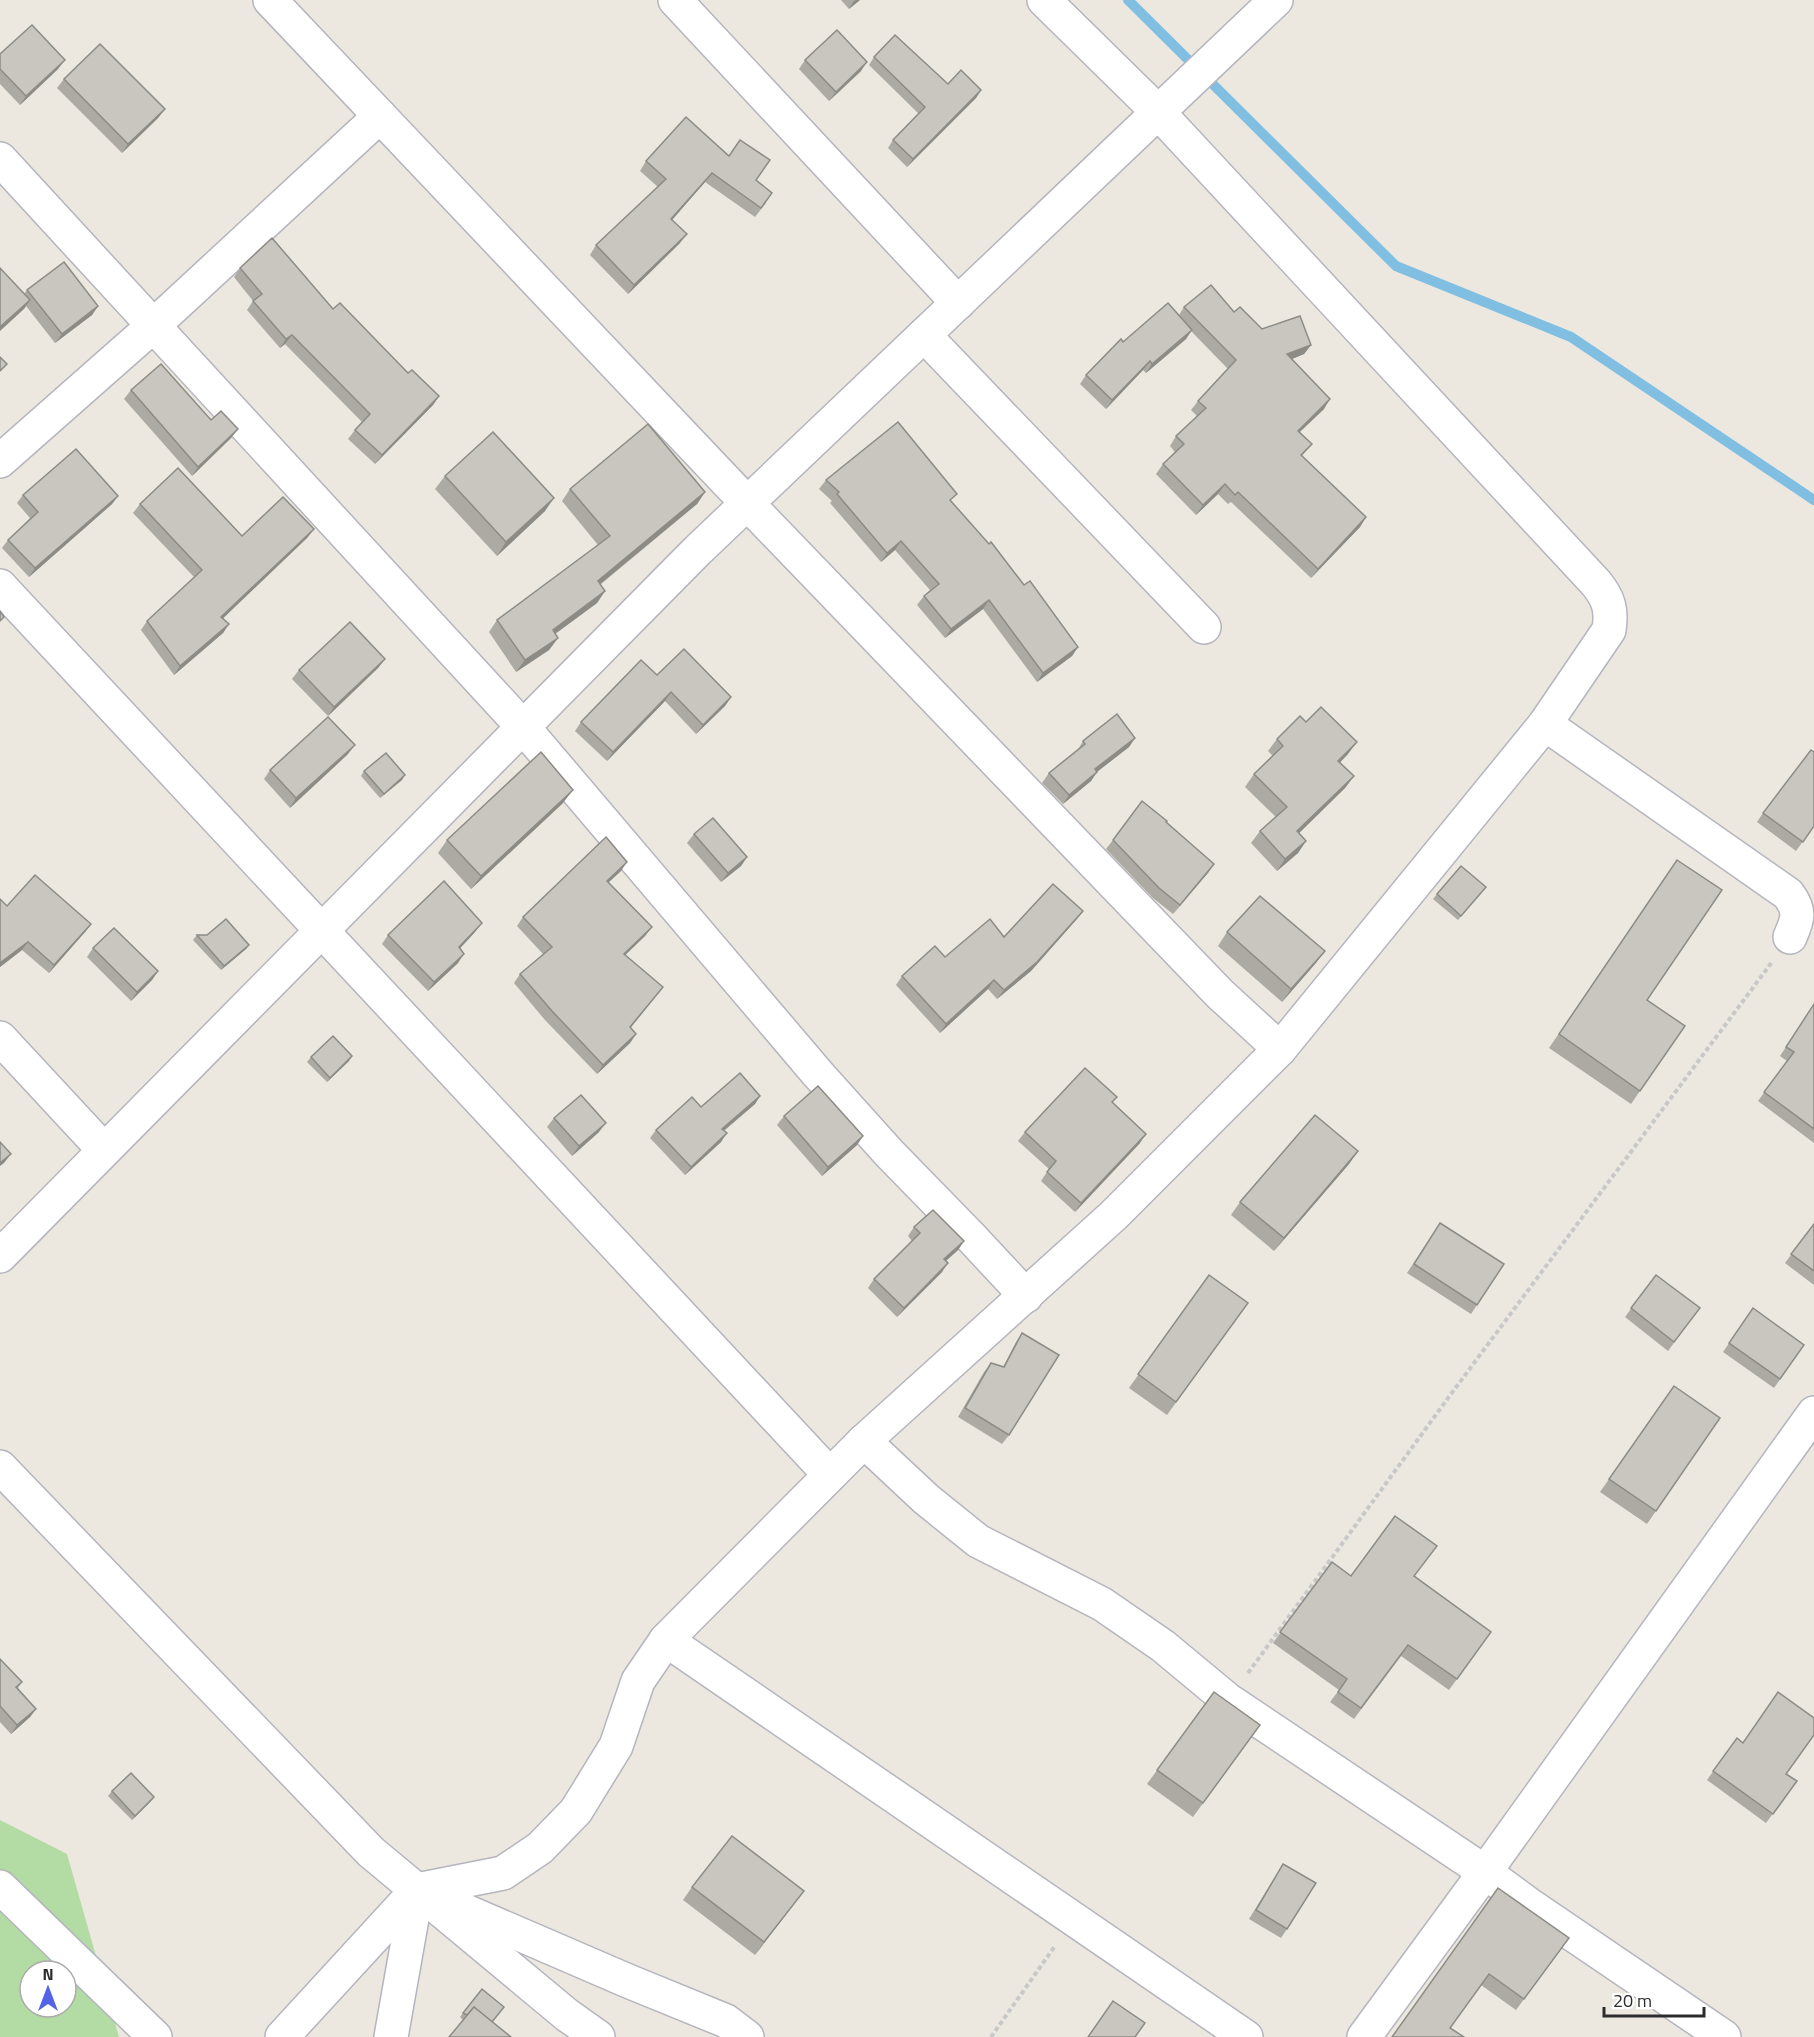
<svg xmlns="http://www.w3.org/2000/svg" width="1814" height="2037" viewBox="0 0 1814 2037" font-family="'Titillium Web',sans-serif">
  <rect width="100%" height="100%" fill="#ece8e0"/>
  <path fill="#b2dca3" fill-rule="evenodd" d="M0,1820L67,1854L119,2037H0ZM30,1971H66V2007H30Z"/>
  <g fill="none" stroke-linecap="round" stroke-linejoin="round">
    <path stroke="#80bfe1" stroke-width="10" d="M1128,0L1396,266L1571,337L1814,500"/>
    <defs>
      <g id="street">
        <path d="M270,0L747,503L1220,994L1280,1049"/>
        <path d="M675,0L958,303"/>
        <path d="M0,159L523,727L818,1074L889,1153L970,1236L1026,1296"/>
        <path d="M924,335L1204,627"/>
        <path d="M0,461L153,326L380,116"/>
        <path d="M0,586L830,1475"/>
        <path d="M1545,724L1788,894C1801,911 1798,919 1790,937"/>
        <path d="M0,1038L104,1150"/>
        <path d="M0,1256L697,551L1276,0"/>
        <path d="M864,1441L926,1499L978,1541L1102,1604L1163,1646L1228,1700L1485,1872L1531,1906L1724,2037"/>
        <path d="M0,1467L371,1852L567,2015L598,2037"/>
        <path d="M666,1640L1246,2037"/>
        <path d="M0,1887L155,2037"/>
        <path d="M282,2037L417,1890L503,1873L540,1848L576,1811L616,1746L638,1681L666,1640L864,1441L1114,1215L1280,1049L1545,724L1609,630C1612,610 1609,599 1596,583L1158,112L1044,0"/>
        <path d="M391,2037L417,1890L628,1981L726,2021L747,2037"/>
        <path d="M1364,2037L1485,1872L1814,1413"/>
      </g>
    </defs>
    <use href="#street" stroke="#b4b5be" stroke-width="36"/>
    <g stroke="#c8c8c8" stroke-width="4" stroke-dasharray="4.5 3" stroke-linecap="butt">
      <path d="M1248,1673L1451,1394L1772,962"/>
      <path d="M991,2037L1055,1946"/>
    </g>
    <use href="#street" stroke="#fff" stroke-width="33"/>
  </g>
  <g fill="#acaaa3">
    <path d="M841,0H860L849,9Z"/>
    <path d="M0,54L58,69L20,105L0,84Z"/>
    <path d="M874,57L948,84L981,90L976,98L907,167L888,148L893,140L919,114L869,65Z"/>
    <path d="M805,60L861,71L829,101L799,69Z"/>
    <path d="M64,79L165,109L158,118L122,153L57,88Z"/>
    <path d="M646,161L756,180L766,203L755,217L705,182L672,220L680,243L628,294L590,255L596,245L658,187L640,171Z"/>
    <path d="M240,268L333,309L408,373L439,396L433,405L375,464L348,439L355,430L362,422L285,344L280,348L247,310L253,301L234,277Z"/>
    <path d="M27,290L98,306L92,315L55,343L26,306L24,309V294Z"/>
    <path d="M1184,307L1234,312L1262,329L1311,345L1304,354L1292,359L1324,409L1300,432L1312,444L1302,456L1366,517L1360,527L1311,578L1231,502L1228,504L1218,494L1196,515L1156,474L1163,464L1175,452L1170,446L1176,436L1197,416L1191,410L1198,401L1228,369L1191,331L1186,339L1146,373L1143,370L1106,409L1080,384L1086,375L1123,342L1179,315Z"/>
    <path d="M131,390L211,420L238,429L231,438L192,476L124,399Z"/>
    <path d="M445,476L545,511L497,556L435,489Z"/>
    <path d="M826,480L951,502L1078,647L1072,656L1037,682L983,609L945,638L917,605L924,596L930,590L895,550L881,562L830,503L832,501L819,489Z"/>
    <path d="M570,489L705,492L697,504L600,585L605,591L597,603L555,634L558,638L549,650L516,672L489,632L497,620L598,545L562,501Z"/>
    <path d="M23,495L118,496L112,504L29,577L2,548L8,540L30,518L17,503Z"/>
    <path d="M140,504L242,536L314,529L307,538L223,618L229,624L223,633L174,675L141,630L147,621L194,577L133,513Z"/>
    <path d="M385,659L378,668L328,716L292,679L299,670Z"/>
    <path d="M657,675L731,697L725,706L696,734L665,701L607,761L575,731L581,722Z"/>
    <path d="M1306,722L1348,754L1340,762L1354,776L1345,788L1299,833L1306,841L1298,853L1277,871L1251,843L1260,831L1276,817L1245,787L1254,774L1273,756L1268,751L1277,739Z"/>
    <path d="M1135,738L1129,747L1097,772L1091,781L1063,804L1042,783L1049,773L1077,751L1083,741Z"/>
    <path d="M348,754L290,808L264,779L270,770Z"/>
    <path d="M364,771L402,780L380,798L361,776Z"/>
    <path d="M563,803L471,889L438,853L447,840Z"/>
    <path d="M1763,813L1814,826L1796,851L1757,822Z"/>
    <path d="M1166,822L1214,864L1173,914L1153,898L1106,849L1113,840Z"/>
    <path d="M694,834L747,857L741,866L721,882L687,843Z"/>
    <path d="M1677,860L1647,1000L1685,1026L1631,1104L1549,1048Z"/>
    <path d="M621,871L608,883L652,927L645,936L625,955L656,996L630,1028L636,1034L630,1043L597,1074L545,1020L514,983L520,974L543,954L517,926L523,917Z"/>
    <path d="M1486,887L1458,920L1433,899L1437,894Z"/>
    <path d="M0,899L7,906L91,924L85,932L49,973L22,950L0,967Z"/>
    <path d="M1076,920L1031,971L997,999L988,989L940,1033L896,985L902,976L945,957L1004,937Z"/>
    <path d="M475,932L460,948L458,963L428,991L382,944L388,935Z"/>
    <path d="M1227,932L1325,951L1315,964L1282,1002L1218,946Z"/>
    <path d="M197,935L249,945L246,949L221,970L193,940Z"/>
    <path d="M93,948L158,971L152,980L131,1001L87,957Z"/>
    <path d="M1814,1004V1143L1758,1101L1787,1061L1780,1056Z"/>
    <path d="M311,1057L349,1061L327,1082L307,1062Z"/>
    <path d="M760,1096L755,1104L724,1131L721,1142L685,1175L650,1138L656,1130L701,1107Z"/>
    <path d="M1113,1103L1140,1143L1075,1212L1041,1181L1049,1169L1018,1141L1025,1132Z"/>
    <path d="M784,1116L863,1136L857,1145L822,1176L777,1125Z"/>
    <path d="M554,1118L599,1132L572,1156L547,1127Z"/>
    <path d="M1358,1151L1349,1164L1274,1251L1231,1215L1240,1202Z"/>
    <path d="M1814,1224V1285L1785,1263Z"/>
    <path d="M914,1227L964,1241L958,1250L946,1261L942,1272L897,1317L868,1288L874,1279L912,1241L908,1236Z"/>
    <path d="M1434,1232L1477,1305L1471,1314L1407,1273Z"/>
    <path d="M1209,1275L1248,1303L1167,1415L1129,1388Z"/>
    <path d="M1656,1275L1693,1317L1668,1351L1625,1317Z"/>
    <path d="M1753,1308L1804,1345L1774,1388L1723,1352Z"/>
    <path d="M1022,1333L1009,1435L1002,1444L958,1417L984,1372L991,1363L1003,1367L1016,1342Z"/>
    <path d="M1674,1386L1720,1418L1647,1524L1600,1492Z"/>
    <path d="M1332,1562L1351,1576H1415L1491,1632L1449,1690L1401,1656L1354,1719L1330,1702L1339,1690L1273,1643Z"/>
    <path d="M0,1659L22,1682L18,1688L36,1709L30,1717L11,1734L0,1722Z"/>
    <path d="M1214,1692L1260,1725L1193,1817L1147,1784Z"/>
    <path d="M1737,1738L1797,1781L1766,1823L1707,1780Z"/>
    <path d="M112,1791L151,1801L132,1820L108,1796Z"/>
    <path d="M1283,1864L1287,1929L1281,1938L1249,1919Z"/>
    <path d="M692,1887L804,1891L755,1955L683,1900Z"/>
    <path d="M1498,1888L1569,1938L1516,2010L1481,1985L1450,2028L1392,2037Z"/>
    <path d="M463,2013L493,2023L463,2020L460,2017Z"/>
  </g>
  <g fill="#8c8b85">
    <path d="M856,0H860L849,9L854,1Z"/>
    <path d="M65,60L58,69L20,105L26,96Z"/>
    <path d="M867,62L861,71L829,101L836,92Z"/>
    <path d="M981,90L976,98L907,167L913,159Z"/>
    <path d="M165,109L158,118L122,153L128,144Z"/>
    <path d="M712,173L705,182L665,228L671,219Z"/>
    <path d="M687,234L680,243L628,294L634,285Z"/>
    <path d="M30,300L24,309L0,331V327Z"/>
    <path d="M98,306L92,315L55,343L62,334Z"/>
    <path d="M1192,330L1186,339L1146,373L1152,364Z"/>
    <path d="M292,335L285,344L280,348L286,339Z"/>
    <path d="M1311,345L1304,354L1280,364L1287,354Z"/>
    <path d="M1150,361L1143,370L1106,409L1112,400Z"/>
    <path d="M439,396L433,405L375,464L382,455Z"/>
    <path d="M1330,399L1324,409L1291,440L1298,431Z"/>
    <path d="M238,429L231,438L192,476L198,467Z"/>
    <path d="M1225,484L1218,494L1196,515L1203,505Z"/>
    <path d="M705,492L697,504L589,593L598,581Z"/>
    <path d="M118,496L112,504L29,577L35,568Z"/>
    <path d="M554,498L545,511L497,556L506,542Z"/>
    <path d="M1366,517L1360,527L1311,578L1318,569Z"/>
    <path d="M314,529L307,538L215,626L221,617Z"/>
    <path d="M901,541L895,550L881,562L887,553Z"/>
    <path d="M605,591L597,603L544,642L553,630Z"/>
    <path d="M989,600L983,609L945,638L951,629Z"/>
    <path d="M229,624L223,633L174,675L180,666Z"/>
    <path d="M558,638L549,650L516,672L525,660Z"/>
    <path d="M1078,647L1072,656L1037,682L1043,673Z"/>
    <path d="M385,659L378,668L328,716L334,707Z"/>
    <path d="M671,692L665,701L607,761L613,752Z"/>
    <path d="M731,697L725,706L696,734L703,725Z"/>
    <path d="M1135,738L1129,747L1089,778L1095,769Z"/>
    <path d="M1357,742L1348,754L1330,773L1338,761Z"/>
    <path d="M355,745L348,754L290,808L296,798Z"/>
    <path d="M1097,772L1091,781L1063,804L1069,795Z"/>
    <path d="M405,775L402,780L380,798L384,794Z"/>
    <path d="M1354,776L1345,788L1289,843L1297,831Z"/>
    <path d="M573,790L563,803L471,889L481,876Z"/>
    <path d="M1306,841L1298,853L1277,871L1285,859Z"/>
    <path d="M747,857L741,866L721,882L728,873Z"/>
    <path d="M627,862L621,871L600,890L607,881Z"/>
    <path d="M1214,864L1208,873L1173,914L1180,905Z"/>
    <path d="M1083,911L1076,920L1031,971L997,999L1004,990Z"/>
    <path d="M482,923L475,932L453,956L459,947Z"/>
    <path d="M91,924L85,932L49,973L54,965Z"/>
    <path d="M652,927L645,936L617,963L624,954Z"/>
    <path d="M28,942L22,950L0,967V963Z"/>
    <path d="M249,945L246,949L221,970L224,966Z"/>
    <path d="M1325,951L1315,964L1282,1002L1291,989Z"/>
    <path d="M464,954L458,963L428,991L434,982Z"/>
    <path d="M158,971L152,980L131,1001L137,992Z"/>
    <path d="M994,980L988,989L940,1033L946,1024Z"/>
    <path d="M663,987L656,996L624,1036L630,1027Z"/>
    <path d="M636,1034L630,1043L597,1074L603,1065Z"/>
    <path d="M352,1056L349,1061L327,1082L330,1078Z"/>
    <path d="M760,1096L755,1104L716,1137L722,1129Z"/>
    <path d="M606,1123L599,1132L572,1156L579,1146Z"/>
    <path d="M727,1133L721,1142L685,1175L691,1167Z"/>
    <path d="M1146,1134L1140,1143L1075,1212L1081,1203Z"/>
    <path d="M863,1136L857,1145L822,1176L828,1167Z"/>
    <path d="M1358,1151L1349,1164L1274,1251L1284,1238Z"/>
    <path d="M11,1154L4,1163L0,1166V1163Z"/>
    <path d="M964,1241L958,1250L938,1268L944,1259Z"/>
    <path d="M948,1263L942,1272L897,1317L904,1308Z"/>
    <path d="M36,1709L30,1717L11,1734L17,1725Z"/>
    <path d="M154,1797L151,1801L132,1820L135,1816Z"/>
    <path d="M804,1891L794,1904L755,1955L764,1942Z"/>
  </g>
  <g fill="#c8c6be" stroke="#8c8b85" stroke-width="1.5">
    <path d="M32,25L65,60L26,96L0,69V54Z"/>
    <path d="M837,30L867,62L836,92L805,60Z"/>
    <path d="M895,35L948,84L961,70L981,90L913,159L893,140L925,107L874,57Z"/>
    <path d="M100,44L165,109L128,144L64,79Z"/>
    <path d="M686,117L729,156L740,140L770,160L756,180L772,193L761,208L712,173L671,219L687,234L634,285L596,245L666,179L646,161Z"/>
    <path d="M272,238L333,309L340,303L408,373L412,370L439,396L382,455L355,430L370,414L292,335L286,339L253,301L262,294L240,268Z"/>
    <path d="M64,262L98,306L62,334L27,290Z"/>
    <path d="M0,268L30,300L0,327Z"/>
    <path d="M1211,285L1234,312L1240,307L1262,329L1300,316L1311,345L1287,354L1330,399L1298,431L1312,444L1301,455L1366,517L1318,569L1238,492L1235,495L1225,484L1203,505L1163,464L1184,444L1176,436L1206,408L1198,401L1236,360L1184,307Z"/>
    <path d="M1168,303L1192,330L1152,364L1150,361L1112,400L1086,375L1121,339L1123,342Z"/>
    <path d="M0,357L7,364L0,371Z"/>
    <path d="M161,364L211,420L221,411L238,429L198,467L131,390Z"/>
    <path d="M898,422L957,494L950,500L989,544L991,542L1024,585L1030,581L1078,647L1043,673L989,600L951,629L924,596L939,584L901,541L887,553L837,494L839,492L826,480Z"/>
    <path d="M648,424L705,492L598,581L605,591L553,630L558,638L525,660L497,620L610,536L570,489Z"/>
    <path d="M493,432L554,498L506,542L445,476Z"/>
    <path d="M76,449L118,496L35,568L8,540L38,512L23,495Z"/>
    <path d="M178,468L242,536L283,497L314,529L221,617L229,624L180,666L147,621L202,570L140,504Z"/>
    <path d="M0,611L4,617L0,621Z"/>
    <path d="M350,622L385,659L334,707L299,670Z"/>
    <path d="M684,649L731,697L703,725L671,692L613,752L581,722L641,660L657,675Z"/>
    <path d="M1321,707L1357,742L1338,761L1354,776L1297,831L1306,841L1285,859L1260,831L1287,807L1254,774L1283,746L1277,739L1300,716L1306,722Z"/>
    <path d="M1117,714L1135,738L1095,769L1097,772L1069,795L1049,773L1085,744L1083,741Z"/>
    <path d="M328,717L355,745L296,798L270,770Z"/>
    <path d="M1811,750L1814,752V826L1803,842L1763,813Z"/>
    <path d="M541,752L573,790L481,876L447,840Z"/>
    <path d="M386,753L405,775L384,794L364,771Z"/>
    <path d="M1142,801L1167,821L1166,822L1214,864L1180,905L1159,888L1113,840Z"/>
    <path d="M713,818L747,857L728,873L694,834Z"/>
    <path d="M606,837L627,862L607,881L652,927L624,954L663,987L630,1027L636,1034L603,1065L552,1011L520,974L552,947L523,917Z"/>
    <path d="M1677,860L1722,890L1647,1000L1685,1026L1640,1091L1559,1034Z"/>
    <path d="M1461,866L1486,887L1461,916L1437,894Z"/>
    <path d="M35,875L91,924L54,965L28,942L0,963V899L7,906Z"/>
    <path d="M444,881L482,923L459,947L464,954L434,982L388,935Z"/>
    <path d="M1053,884L1083,911L1037,962L1004,990L994,980L946,1024L902,976L935,946L945,957L990,919L1004,937Z"/>
    <path d="M1260,896L1325,951L1291,989L1227,932Z"/>
    <path d="M226,919L249,945L224,966L197,935H207Z"/>
    <path d="M114,928L158,971L137,992L93,948Z"/>
    <path d="M1814,1004V1129L1764,1092L1794,1052L1786,1047Z"/>
    <path d="M333,1036L352,1056L330,1078L311,1057Z"/>
    <path d="M1085,1068L1117,1097L1112,1102L1146,1134L1081,1203L1047,1172L1056,1161L1025,1132Z"/>
    <path d="M740,1073L760,1096L722,1129L727,1133L691,1167L656,1130L692,1097L701,1107Z"/>
    <path d="M818,1086L863,1136L828,1167L784,1116Z"/>
    <path d="M581,1095L606,1123L579,1146L554,1118Z"/>
    <path d="M1315,1115L1358,1151L1284,1238L1240,1202Z"/>
    <path d="M0,1142L11,1154L0,1163Z"/>
    <path d="M933,1210L964,1241L944,1259L948,1263L904,1308L874,1279L920,1233L914,1227Z"/>
    <path d="M1440,1223L1504,1264L1477,1305L1414,1264Z"/>
    <path d="M1814,1224V1271L1791,1254Z"/>
    <path d="M1209,1275L1248,1303L1176,1402L1138,1374Z"/>
    <path d="M1656,1275L1700,1308L1674,1342L1631,1308Z"/>
    <path d="M1753,1308L1804,1345L1780,1379L1729,1343Z"/>
    <path d="M1022,1333L1059,1355L1009,1435L965,1408L991,1363L1004,1367Z"/>
    <path d="M1674,1386L1720,1418L1656,1511L1609,1479Z"/>
    <path d="M1395,1516L1437,1546L1414,1576L1491,1632L1457,1679L1408,1645L1361,1708L1338,1692L1347,1679L1280,1632L1332,1562L1351,1576Z"/>
    <path d="M0,1659L22,1682L16,1687L36,1709L17,1725L0,1706Z"/>
    <path d="M1214,1692L1260,1725L1203,1803L1157,1770Z"/>
    <path d="M1778,1692L1814,1718V1735L1786,1774L1797,1781L1773,1814L1713,1771L1737,1738L1743,1743Z"/>
    <path d="M131,1773L154,1797L135,1816L112,1791Z"/>
    <path d="M732,1836L804,1891L764,1942L692,1887Z"/>
    <path d="M1283,1864L1316,1883L1287,1929L1256,1910Z"/>
    <path d="M1498,1888L1569,1938L1524,1999L1489,1974L1450,2028L1464,2037H1392Z"/>
    <path d="M482,1989L504,2007L492,2022L474,2007L467,2015L463,2013Z"/>
    <path d="M1113,2001L1145,2023L1135,2037H1088Z"/>
    <path d="M474,2007L511,2037H449Z"/>
  </g>
  <g transform="translate(48 1989)"><circle r="28" fill="#ffffff" stroke="#ababab" stroke-width="1.5"/>
  <path d="M0-4.5L10 22L0 15L-10 22Z" fill="#5462e6"/>
  <text y="-9" font-size="16" font-weight="bold" text-anchor="middle" fill="#2c2c2c">N</text>
  </g>
  <path d="M1604 2007v9h100v-9" fill="none" stroke="#2c2c2c" stroke-width="3"/>
  <text x="1613" y="2007" font-size="18" fill="#2c2c2c" stroke="#ffffff" stroke-width="4.5" paint-order="stroke">20 m</text>
</svg>
